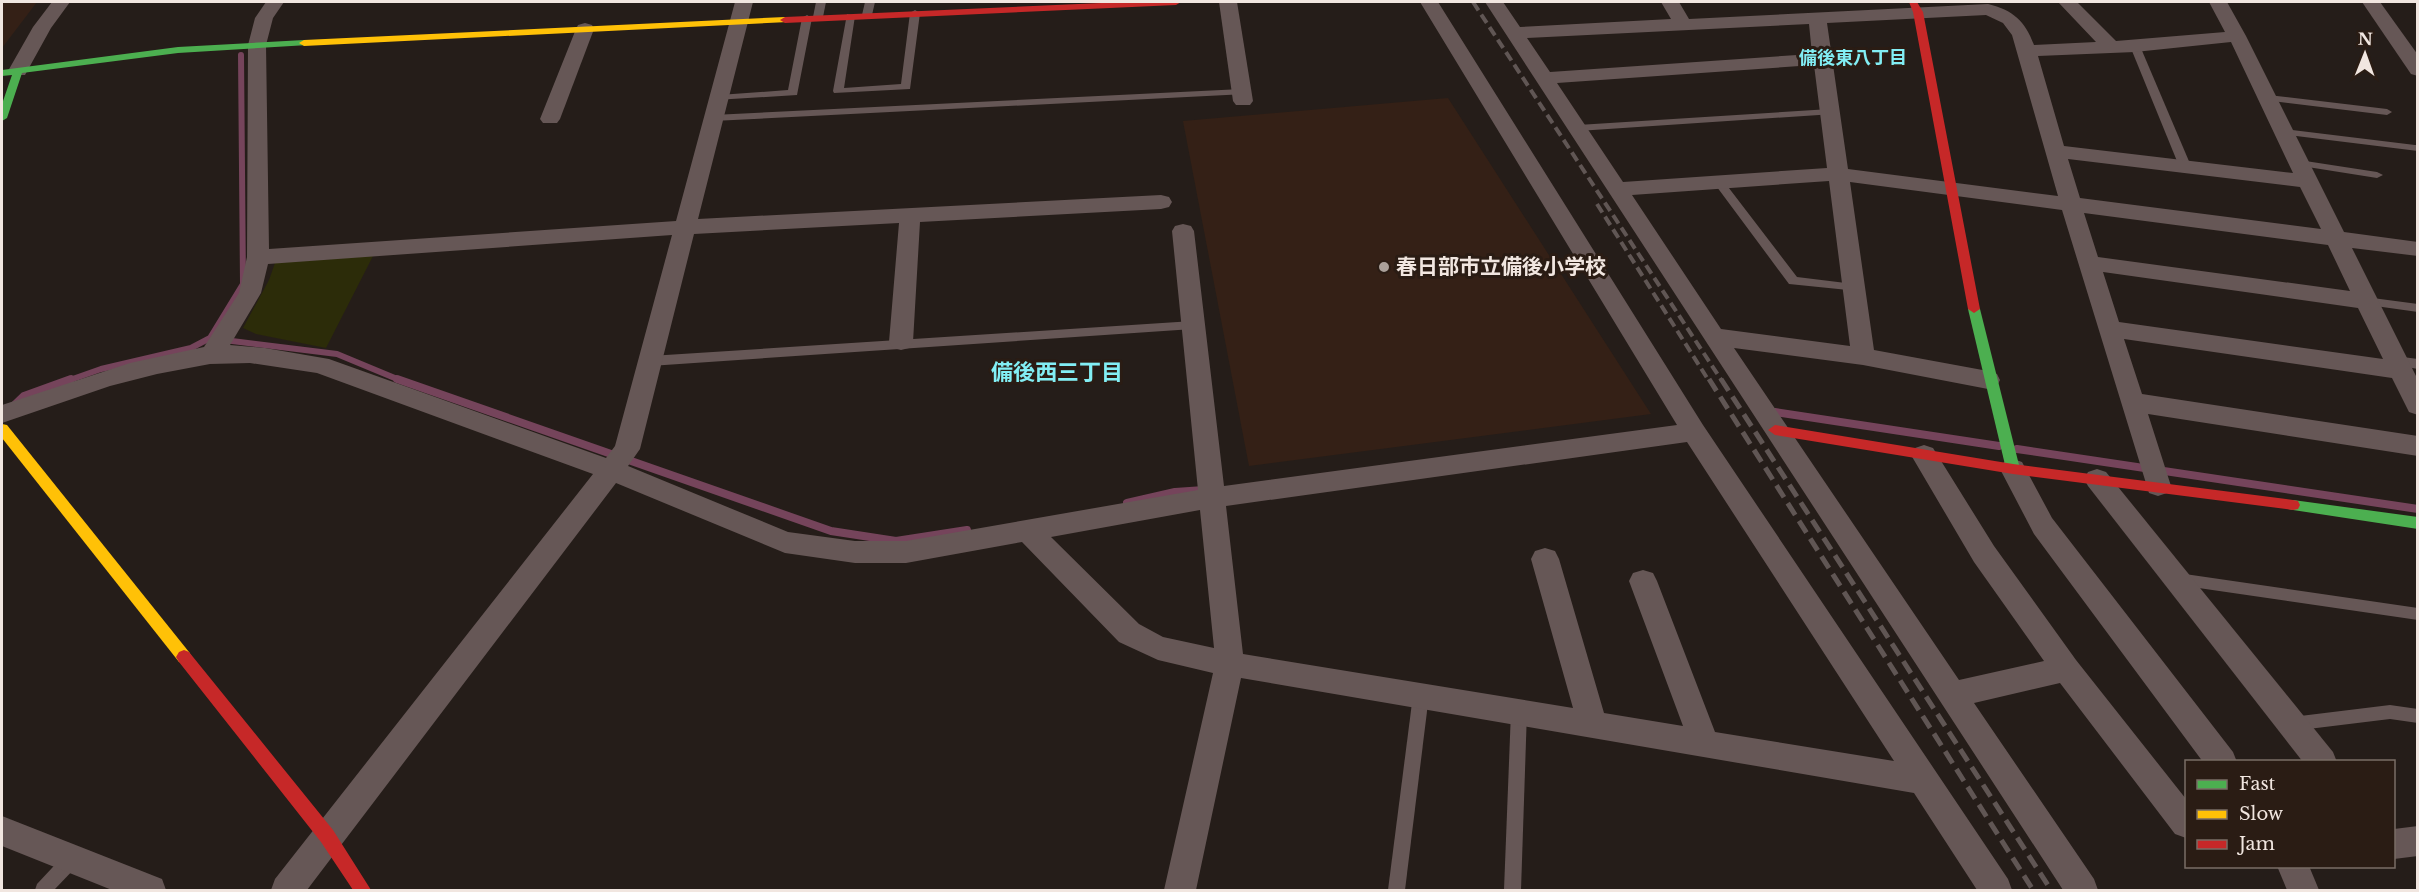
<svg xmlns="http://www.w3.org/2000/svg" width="2419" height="892" viewBox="0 0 2419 892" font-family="'Libre Baskerville','Noto Sans JP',serif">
  <rect width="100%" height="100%" fill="#251d19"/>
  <g fill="#342016">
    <path d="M2,2H37L2,48Z"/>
    <path d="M1448,98L1651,414L1249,466L1183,121Z"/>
  </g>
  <path fill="#2c2c09" d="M373,256L326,348L256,334L243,328L269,280L275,263Z"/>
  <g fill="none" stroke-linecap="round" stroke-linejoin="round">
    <g stroke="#75445b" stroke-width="6">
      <path d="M224,340L337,354L402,381"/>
      <path d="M67,381L101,369L191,348L210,338L243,284L241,55"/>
    </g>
    <g stroke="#75445b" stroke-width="8">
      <path d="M397,379L831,531L896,541L967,530"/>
      <path d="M1775,412L1999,446"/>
      <path d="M2,417L24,396L71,379"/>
      <path d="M2017,449L2418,509"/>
      <path d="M1127,503L1175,492L1204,490"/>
    </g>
    <g fill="#665756" fill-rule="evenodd">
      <path d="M816,2H826L823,17L818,20L813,17Z"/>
      <path d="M865,2H875L872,15L867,18L862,15Z"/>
      <path d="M915,10L920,13L910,89L834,93L833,91L847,14L855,16L844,88L901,84L910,13Z"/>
      <path d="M807,15L812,18L797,95L715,100V96L719,95L788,90L802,18Z"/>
      <path d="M2135,43L2140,46L2191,166L2189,168H2181L2179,166L2130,46Z"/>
      <path d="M1242,89L1247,92L1246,94L713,121L708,118L713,115Z"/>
      <path d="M2268,95L2387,109L2392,112L2387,115L2264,100L2263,98Z"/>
      <path d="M1830,109L1834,110V114L1578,131L1573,128L1578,125Z"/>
      <path d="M2284,129L2415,145H2418V151L2280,134L2279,132Z"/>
      <path d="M2299,160L2377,172L2383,175L2377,178L2295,165V161Z"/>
      <path d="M1718,178L1722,179L1797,277L1854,284L1860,288L1858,291L1789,284L1714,183L1712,181Z"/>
      <path d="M2365,297L2418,304V312L2361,304L2359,301L2361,298Z"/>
      <path d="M1193,321L1199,325L1193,329L650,366L644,361L650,356Z"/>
      <path d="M2395,356L2418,359V369L2390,364L2389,361L2390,358Z"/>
      <path d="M2178,573L2418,608V620L2178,585L2173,583L2171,579L2173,575Z"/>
      <path d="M1421,688L1427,690L1429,695L1405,890H1388L1413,695L1415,690Z"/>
      <path d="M1519,704L1525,706L1527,711L1521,890H1504L1511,711L1513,706Z"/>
      <path d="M2390,705L2418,709V723L2390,719L2292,731L2286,729L2284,724L2286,719L2292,717Z"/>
      <path d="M72,851L78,853L81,859L78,865L54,890H35L37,884L66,853Z"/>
    </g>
    <g fill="#665756" fill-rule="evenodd">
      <path d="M52,2H70L51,28L25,75H11L8,71L33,27Z"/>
      <path d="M266,2H284L273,18L266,45L269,249L676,221L735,2H753L698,219L1161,195L1169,197L1172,202L1169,207L1161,209L920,222L913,342L909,348L901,350L893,348L889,342L899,223L694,234L640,449L628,466L788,532L855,541H906L1198,490L1172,231L1175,226L1183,224L1191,226L1194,231L1224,486L1677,425L1420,2H1438L1703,425L2008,879L2012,890H1977L1914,793L1241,678L1196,890H1164L1213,673L1158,660L1119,642L1022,542L906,563H855L785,553L616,483L307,890H271L275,879L593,474L317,373L250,363L210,364L157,374L110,386L2,423V405L130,363L204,347L239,293L247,257L248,45L255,18ZM672,235L615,446L606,458L329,359L265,348L230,345L261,293L268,264ZM1687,442L1894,761L1715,732L1657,581L1653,573L1643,570L1633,573L1629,581L1683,726L1604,713L1559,559L1555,551L1545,548L1535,551L1531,559L1573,708L1243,654L1226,506ZM1200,510L1214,648L1163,637L1139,624L1051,537Z"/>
      <path d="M1219,2H1237L1253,101L1250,105H1236L1233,101Z"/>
      <path d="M1485,2H1503L1520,27L1671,19L1661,2H1679L1689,19L1988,4C2013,10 2025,21 2034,45L2096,42L2058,2H2077L2116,41L2225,32L2209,2H2227L2246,36L2344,232L2418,242V256L2352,248L2418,380V415L2409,412L2392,378L2124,339L2142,394L2418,436V456L2148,414L2171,486L2167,493L2158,496L2149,493L2062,210L1850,182L1874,350L1988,371L1997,374L2000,380L1997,386L1988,389L1863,365L1734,348L1959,680L2044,661L1974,562L1911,455L1915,448L1924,445L1933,448L1994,546L2076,660L2186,799V838L2175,834L2060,683L1974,703L2094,879L2098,890H2063ZM1986,15L2003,23L2012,35L2058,196L1848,169L1827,23ZM1809,24L1812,54L1550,72L1527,38ZM2231,42L2293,173L2064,146L2038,56L2135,52ZM1814,65L1827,168L1623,182L1557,83ZM2068,159L2300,187L2321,229L2080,198ZM1829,181L1850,346L1721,329L1632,195ZM2084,213L2328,245L2350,291L2098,257ZM2103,272L2358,308L2383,359L2119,322Z"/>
      <path d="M2362,2H2380L2418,55V76L2411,74Z"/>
      <path d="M585,23L592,25L594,29L560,119L557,123H543L540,119L576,29L578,25Z"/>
      <path d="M2013,459L2022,462L2052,518L2233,752L2237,762H2203L2034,534L2000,469L2004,462Z"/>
      <path d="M2097,469L2106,472L2333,752L2337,762H2303L2088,486L2084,479L2088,472Z"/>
      <path d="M2,816L162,879L166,890H112L2,846Z"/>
      <path d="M2418,826V856L2394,859V829Z"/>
      <path d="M2277,866H2309L2319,890H2287Z"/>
    </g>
    <g fill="#4caf50" fill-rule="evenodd">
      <path d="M304,40L309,43L308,45L178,53L22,73L7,118L2,121V104L12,75L2,76V70L178,47Z"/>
      <path d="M1974,305L1980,309L2020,469L2018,473H2008L2006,469L1968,309Z"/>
      <path d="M2293,500L2418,517V529L2293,510L2288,509L2286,505L2288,501Z"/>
    </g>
    <g fill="#ffc107" fill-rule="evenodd">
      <path d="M785,17L788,18V22L304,46L299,43L304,40Z"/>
      <path d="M2,424L7,425L189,652L192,657L189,662L184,664L179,662L2,438Z"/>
    </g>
    <g fill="#c62828" fill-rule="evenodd">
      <path d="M1124,2H1181L1176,5L785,23L780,20L785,17Z"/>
      <path d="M1909,2H1917L1923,12L1980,309L1974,313L1968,309L1913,12Z"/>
      <path d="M1775,425L2013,464L2293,500L2298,501L2300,505L2298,509L2293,510L2013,474L1775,435L1768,430Z"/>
      <path d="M184,650L189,652L333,830L371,890H353L321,842L179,662L176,657L179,652Z"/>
    </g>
    <g stroke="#605654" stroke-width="4" stroke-dasharray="10 5" stroke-linecap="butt">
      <path d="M1473,2L1722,381"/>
      <path d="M1597,204L1709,381"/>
    </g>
    <g stroke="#605654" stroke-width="5" stroke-dasharray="14 7" stroke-linecap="butt">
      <path d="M1709,379L2033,890"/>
      <path d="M1721,379L2051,890"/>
    </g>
  </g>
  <circle fill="#aaa09a" stroke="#2a1c14" stroke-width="2" cx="1384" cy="267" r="6"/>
  <g text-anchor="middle" stroke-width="6" stroke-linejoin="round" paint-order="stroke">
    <g font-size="18" font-weight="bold" fill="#82eef4" stroke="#2a1c14">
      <text x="1853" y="64">備後東八丁目</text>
    </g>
    <g font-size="21" font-weight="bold" fill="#f1e6e0" stroke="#2a1c14" text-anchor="start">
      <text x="1396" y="274">春日部市立備後小学校</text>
    </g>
    <g font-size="22" font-weight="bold" fill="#82eef4" stroke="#2a1c14">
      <text x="1057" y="380">備後西三丁目</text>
    </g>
  </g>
  <rect width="2419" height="892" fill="none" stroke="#f1e6e0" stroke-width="6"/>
  <rect x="2185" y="760" width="210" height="108" fill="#2a1c14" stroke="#7a6d66" stroke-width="1.5"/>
  <rect x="2197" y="780" width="30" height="9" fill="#4caf50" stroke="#7a6d66" stroke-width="1.5"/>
  <text x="2239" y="790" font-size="18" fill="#f1e6e0">Fast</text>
  <rect x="2197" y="810" width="30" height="9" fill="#ffc107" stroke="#7a6d66" stroke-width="1.5"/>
  <text x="2239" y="820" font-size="18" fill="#f1e6e0">Slow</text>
  <rect x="2197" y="840" width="30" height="9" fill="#c62828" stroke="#7a6d66" stroke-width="1.5"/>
  <text x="2239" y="850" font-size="18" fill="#f1e6e0">Jam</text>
  <g transform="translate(2365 54) rotate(1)" stroke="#2a1c14" stroke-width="4.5" paint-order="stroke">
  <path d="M0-4.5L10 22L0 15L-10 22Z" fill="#f1e6e0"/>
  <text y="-9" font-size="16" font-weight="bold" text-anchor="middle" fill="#f1e6e0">N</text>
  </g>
</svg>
